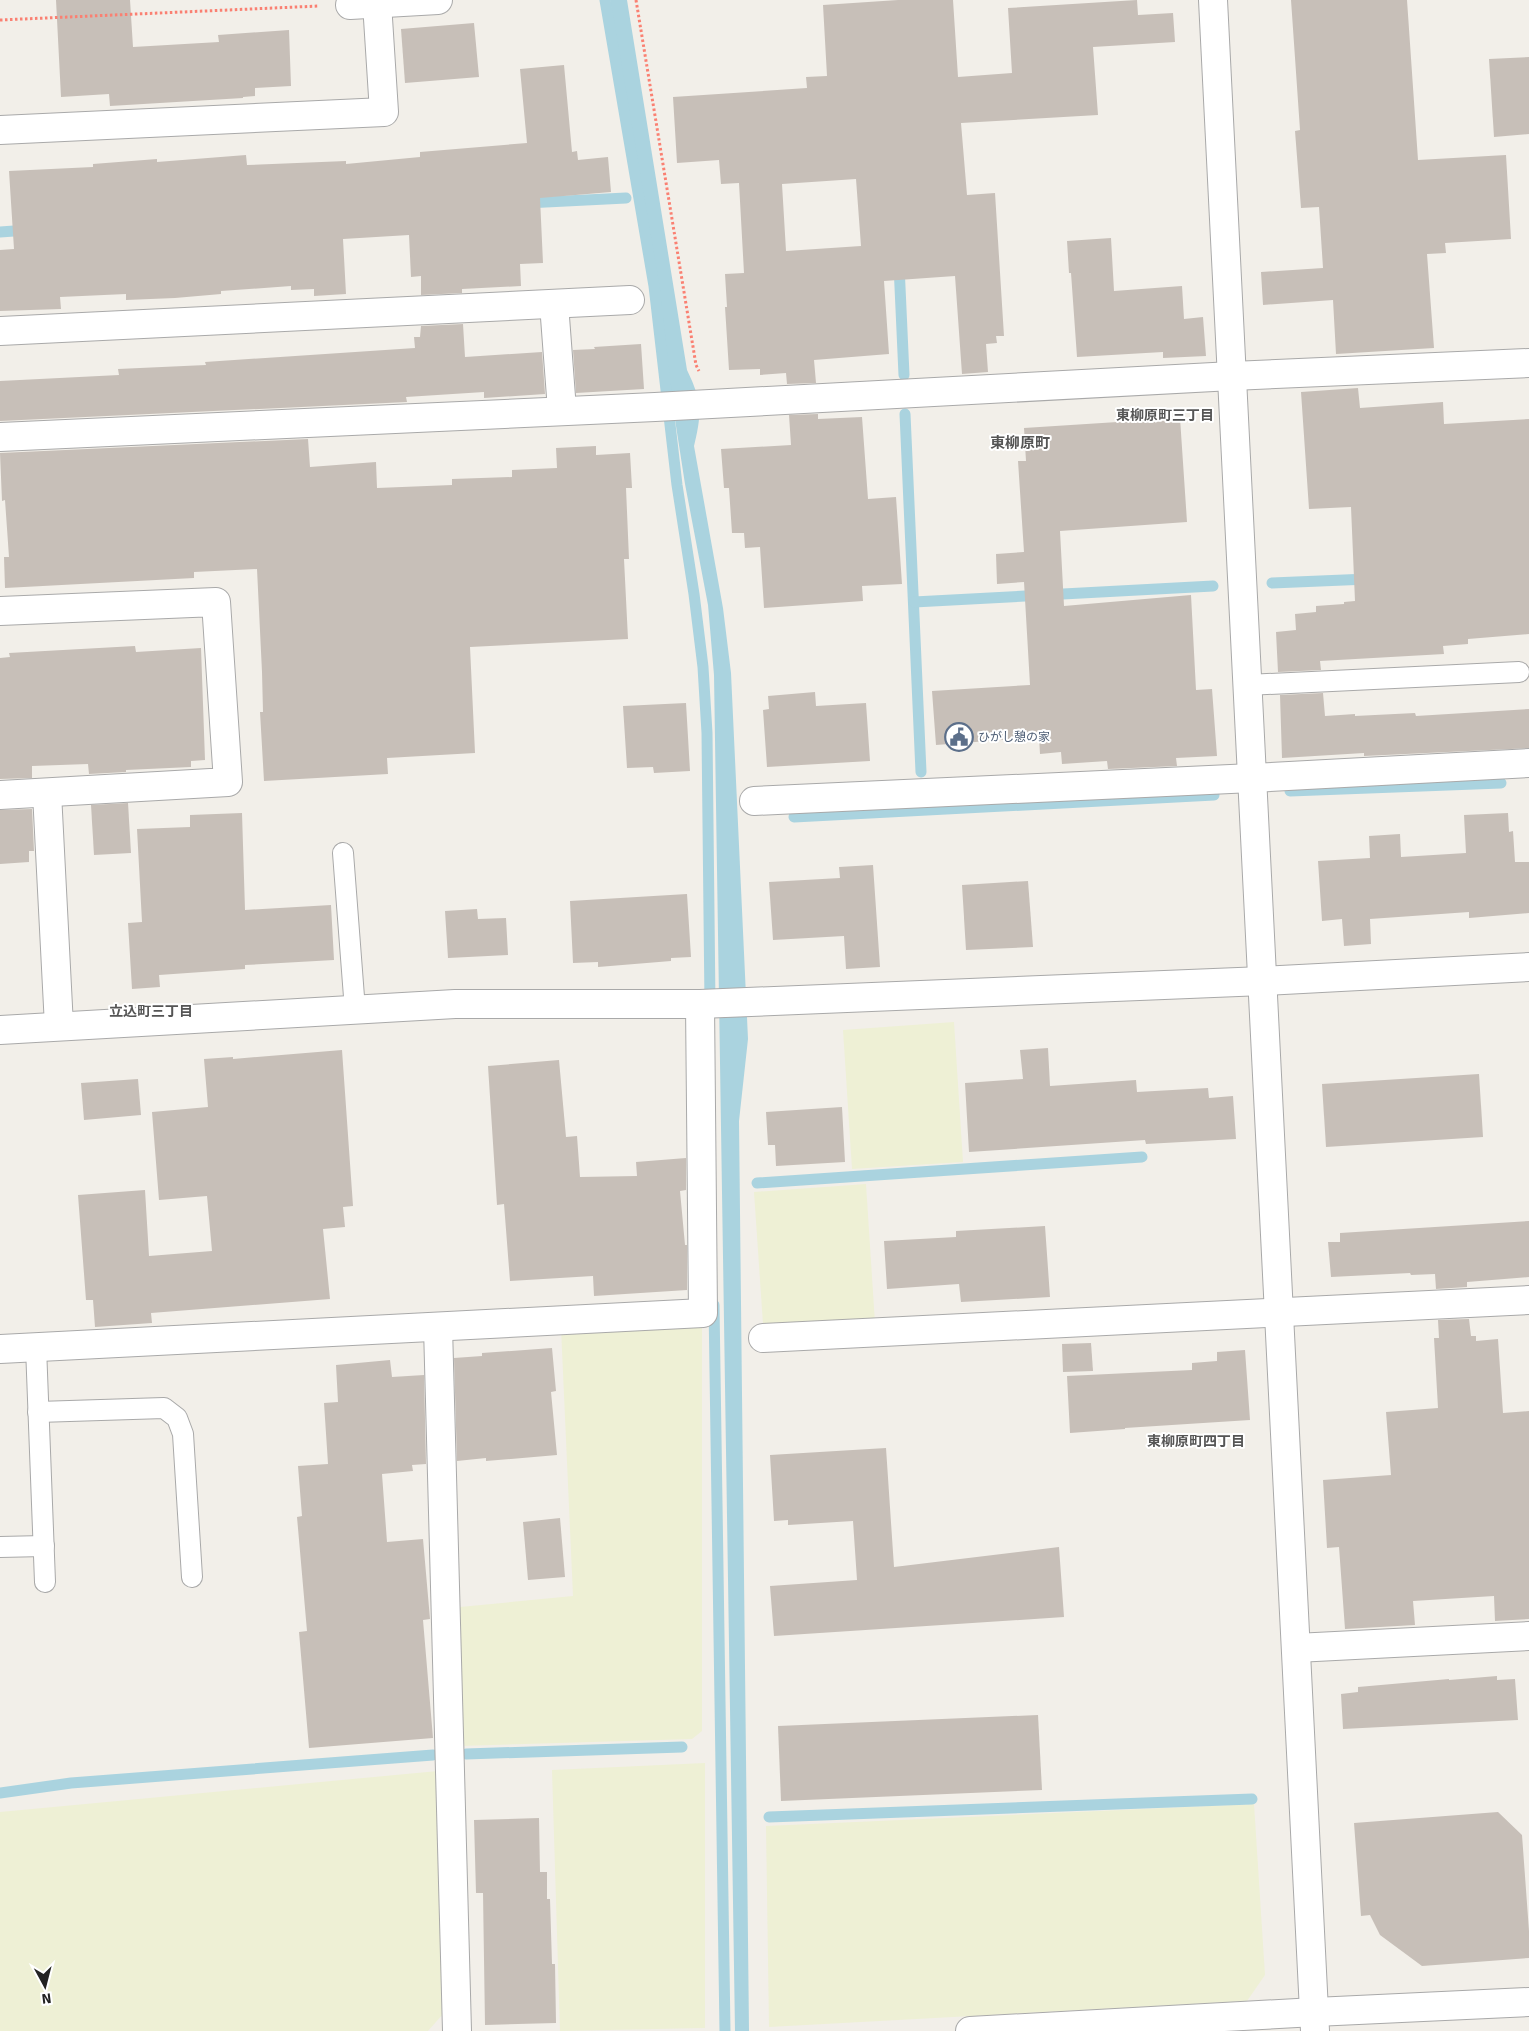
<svg xmlns="http://www.w3.org/2000/svg" width="1529" height="2031" viewBox="0 0 1529 2031" font-family="Signika,'Noto Sans JP',sans-serif">
  <rect width="100%" height="100%" fill="#f2efe9"/>
  <g fill="#eef0d5">
    <path d="M954,1022L963,1162L852,1169L843,1030Z"/>
    <path d="M866,1184L875,1323L763,1324L754,1192Z"/>
    <path d="M702,1321V1731L692,1739L459,1746L460,1607L573,1596L561,1328Z"/>
    <path d="M705,1763V2028L560,2031L552,1770Z"/>
    <path d="M438,1771L443,2014L428,2031H0V1812Z"/>
    <path d="M1254,1804L1265,1975L1247,2001L769,2027L766,1826Z"/>
  </g>
  <path fill="#aad3df" d="M610,0H627L687,370C702,401 702,413 694,446L723,608L731,673L748,1039L739,1121L749,2031H735L714,675L708,605L685,484Z"/>
  <g fill="none" stroke-linecap="round" stroke-linejoin="round">
    <g stroke="#aad3df" stroke-width="11">
      <path d="M605,0L654,286L677,485L694,594L703,667L707,733L710,1004"/>
      <path d="M526,203L626,198"/>
      <path d="M0,232L28,230"/>
      <path d="M899,265L904,375"/>
      <path d="M905,414L921,772"/>
      <path d="M1272,583L1368,579"/>
      <path d="M914,602L1213,586"/>
      <path d="M1290,791L1501,783"/>
      <path d="M794,817L1214,795"/>
      <path d="M757,1183L1142,1157"/>
      <path d="M714,1305L725,2031"/>
      <path d="M466,1754L682,1747"/>
      <path d="M0,1793L71,1783L433,1755"/>
      <path d="M769,1817L1252,1799"/>
    </g>
  </g>
  <g fill="#c7bfb8" fill-rule="evenodd">
    <path d="M56,0H130L133,47L219,42L218,35L289,30L291,86L255,88V96L243,97V98L110,106L109,94L61,97Z"/>
    <path d="M898,0H953L958,77L1012,73L1008,8L1137,0L1138,15L1173,13L1175,42L1093,47L1098,115L961,123L967,195L995,193L1004,336H996L997,343L986,344L988,372L962,374L955,276L884,281L889,354L814,360L816,383L787,384L786,373L760,375V369L729,370L725,307H727L725,274L744,273L739,183L721,184L719,160L677,163L673,97L807,88L806,77L827,76L823,5ZM856,179L861,246L786,251L782,184Z"/>
    <path d="M1291,0H1407L1418,160L1506,155L1511,239L1445,243L1446,253L1427,254L1434,348L1336,354L1333,300L1263,305L1261,272L1323,268L1319,207L1301,208L1295,131L1300,130Z"/>
    <path d="M474,23L479,77L405,83L401,29Z"/>
    <path d="M1529,57V134L1494,137L1489,59Z"/>
    <path d="M564,65L572,152L577,151L578,160L608,157L611,192L540,198L543,263L520,264L521,286L462,289V293L421,295V276L411,277L409,235L343,239L346,294L314,296V289L291,290V286L221,291V294L175,298L126,300V294L60,297L61,309L0,311V250L14,249L9,171L93,167V164L157,159V162L246,155L247,165L346,161V164L420,157V152L527,143L520,69Z"/>
    <path d="M1111,238L1114,291L1182,286L1184,319L1203,317L1206,356L1163,358V352L1077,357L1071,273H1069L1067,241Z"/>
    <path d="M463,324L465,357L542,352L545,394L484,398V392L406,397L407,402L0,421V381L119,375L118,369L206,365L205,362L415,348L414,337H420L421,326Z"/>
    <path d="M641,344L644,389L576,393L573,350L595,349L594,347Z"/>
    <path d="M1358,388L1360,408L1443,402L1444,424L1529,419V634L1468,639V644L1443,646L1444,654L1320,661L1321,670L1278,672L1276,632L1296,630L1295,614L1316,612V606L1344,604V602L1355,601L1351,507L1309,509L1301,392Z"/>
    <path d="M818,414V419L862,417L868,499L896,497L902,584L862,586L863,601L764,608L760,547L745,548L744,533H732L729,488H724L721,449L791,445L789,415Z"/>
    <path d="M1180,418L1187,522L1060,531L1064,606L1191,595L1196,690L1212,689L1217,756L1176,758L1177,766L1108,769L1107,761L1062,764L1061,752L1040,754L1039,737L936,745L932,691L1030,685L1024,582L997,584L996,554L1024,552L1018,461H1026L1024,428Z"/>
    <path d="M308,439L310,467L376,462L377,488L452,485V479L512,477V470L557,468L556,448L596,446V455L630,453L632,488H626L629,559H624L628,639L470,647L475,753L387,758L388,774L264,781L260,712H263L262,672L257,569L194,572V578L5,588L4,557H9L5,500L2,501L0,453Z"/>
    <path d="M135,646L136,652L201,648L205,760L191,761V767L126,770V772L89,774L88,764L32,766V778L0,779V658L10,657L9,653Z"/>
    <path d="M815,692L816,706L866,703L870,761L767,767L763,710L769,709L768,696Z"/>
    <path d="M1323,693L1325,716L1355,714V716L1415,713L1416,716L1529,709V748L1364,756V753L1282,758L1280,695Z"/>
    <path d="M686,703L690,771L654,773L653,767L627,768L623,706Z"/>
    <path d="M128,803L131,853L94,855L91,805Z"/>
    <path d="M32,809L34,851H29V862L0,864V810Z"/>
    <path d="M242,813L245,910L331,905L334,960L245,965V969L159,975L160,987L132,989L128,923L142,922L137,829L190,827V815Z"/>
    <path d="M1508,813L1509,832L1513,831L1515,862H1529V913L1469,918V912L1370,919L1371,944L1344,946L1342,919L1322,921L1318,861L1370,858L1369,836L1400,834L1401,857L1466,853L1464,815Z"/>
    <path d="M873,865L880,967L846,969L844,936L773,940L769,882L840,878L839,867Z"/>
    <path d="M1028,881L1033,947L966,950L962,885Z"/>
    <path d="M687,894L691,957L671,958V961L598,967V962L573,963L570,901Z"/>
    <path d="M477,909L478,919L506,918L508,955L448,958L445,911Z"/>
    <path d="M1048,1048L1050,1086L1136,1080L1137,1092L1208,1088L1209,1098L1233,1096L1236,1139L1146,1144L1145,1140L969,1152L965,1083L1023,1079L1020,1050Z"/>
    <path d="M342,1050L353,1206L343,1207L345,1227L323,1229L330,1299L151,1313L152,1323L95,1327L93,1300H86L78,1195L145,1190L149,1256L212,1251L207,1196L159,1200L152,1112L208,1107L204,1059L233,1057V1059Z"/>
    <path d="M559,1060L566,1137L577,1136L580,1177L637,1176L636,1162L686,1158V1190L680,1191L685,1245H687V1290L594,1296L593,1276L510,1281L504,1204L497,1205L488,1066Z"/>
    <path d="M1479,1074L1483,1137L1326,1147L1322,1084Z"/>
    <path d="M138,1079L141,1115L84,1120L81,1083Z"/>
    <path d="M842,1107L845,1162L776,1166L775,1145H768L766,1112Z"/>
    <path d="M1529,1221V1277L1467,1282V1287L1436,1289L1435,1274L1411,1275L1410,1273L1331,1277L1328,1242H1340V1233Z"/>
    <path d="M1045,1226L1050,1297L961,1302L959,1284L887,1289L884,1241L956,1237V1231Z"/>
    <path d="M1469,1319L1471,1336H1476V1341L1498,1339L1503,1413L1529,1411V1619L1495,1621L1494,1596L1413,1601L1415,1625L1345,1629L1339,1547L1327,1548L1323,1480L1391,1475L1386,1412L1438,1408L1434,1338H1439L1438,1320Z"/>
    <path d="M1091,1343L1093,1371L1063,1372L1062,1344Z"/>
    <path d="M552,1348L556,1391L551,1392L557,1455L486,1461V1458L457,1461L454,1358L482,1356V1353Z"/>
    <path d="M1245,1350L1250,1420L1125,1428V1429L1070,1433L1067,1376L1192,1370V1363L1217,1361V1352Z"/>
    <path d="M390,1360L392,1377L424,1375L426,1464L412,1465L413,1471L382,1474L387,1542L423,1539L430,1619L423,1620L433,1738L309,1748L299,1632L307,1631L297,1517L302,1516L298,1466L328,1464L324,1403L338,1402L336,1365Z"/>
    <path d="M886,1448L894,1567L1059,1547L1064,1617L774,1636L770,1586L857,1580L853,1521L788,1525V1520L774,1521L770,1455Z"/>
    <path d="M560,1518L565,1577L528,1580L523,1522Z"/>
    <path d="M1497,1676V1680L1515,1679L1518,1720L1343,1729L1341,1694L1358,1692V1687L1449,1679V1680Z"/>
    <path d="M1038,1715L1042,1790L781,1801L778,1726Z"/>
    <path d="M1498,1812L1522,1835L1529,1931V1958L1422,1966L1380,1935L1370,1915L1361,1916L1354,1823Z"/>
    <path d="M539,1818L540,1872H547V1899H550L552,1964H555L556,2023L485,2025L483,1893H476L474,1820Z"/>
  </g>
  <g fill="none" stroke-linecap="round" stroke-linejoin="round">
    <defs>
      <g id="service">
        <path d="M1247,685L1519,672"/>
        <path d="M343,853L355,1010"/>
        <path d="M36,1347L45,1582"/>
        <path d="M38,1412L164,1408L177,1418L183,1434L192,1577"/>
        <path d="M0,1547L44,1546"/>
      </g>
      <g id="minor">
        <path d="M350,5L438,0"/>
        <path d="M0,130L384,112L377,3"/>
        <path d="M554,304L562,410"/>
        <path d="M0,331L630,300"/>
        <path d="M0,437L655,407L1232,376L1529,363"/>
        <path d="M0,611L216,602L228,782L0,795"/>
        <path d="M47,793L59,1026"/>
        <path d="M754,801L1252,778L1529,763"/>
        <path d="M438,1327L457,2031"/>
        <path d="M763,1338L1529,1300"/>
        <path d="M0,1349L703,1313L700,1004"/>
        <path d="M1296,1648L1529,1636"/>
        <path d="M970,2031L1315,2012"/>
      </g>
      <g id="tertiary">
        <path d="M1213,0L1315,2031"/>
        <path d="M0,1030L455,1004H700L1263,981L1529,967"/>
        <path d="M1315,2012L1529,2002"/>
      </g>
    </defs>
    <use href="#service" stroke="#a9a9a9" stroke-width="22"/>
    <use href="#minor" stroke="#a9a9a9" stroke-width="30"/>
    <use href="#tertiary" stroke="#a9a9a9" stroke-width="30"/>
    <g stroke="#fa8072" stroke-width="3" stroke-dasharray="2.5 2.5" stroke-linecap="butt">
      <path d="M636,0L696,365L699,371"/>
      <path d="M0,20L319,6"/>
    </g>
    <use href="#service" stroke="#fff" stroke-width="20"/>
    <use href="#minor" stroke="#fff" stroke-width="28"/>
    <use href="#tertiary" stroke="#fff" stroke-width="28"/>
  </g>
  <defs>
    <symbol id="civic-ring" viewBox="-11 -11 22 22"><circle r="9.5" fill="#fff" stroke="#5c6f8a" stroke-width="1.5"/><path d="M-.6-6.5H3V-4.5H.6V-3L4-1V1h2V6H-6V1h2V-1L-.6-3ZM-1.2 2.5V6h2.4V2.5Z" fill="#5c6f8a"/></symbol>
  </defs>
  <g fill-rule="evenodd">
    <use href="#civic-ring" x="943" y="721" width="32" height="32"/>
  </g>
  <g text-anchor="middle" stroke-width="4" stroke-linejoin="round" paint-order="stroke">
    <g font-size="12" fill="#4e5e75" stroke="#fff" text-anchor="start">
      <text x="978" y="741">ひがし憩の家</text>
    </g>
    <g font-size="14" font-weight="bold" fill="#555" stroke="#fff">
      <text x="1165" y="420">東柳原町三丁目</text>
      <text x="151" y="1016">立込町三丁目</text>
      <text x="1196" y="1446">東柳原町四丁目</text>
    </g>
    <g font-size="15" font-weight="bold" fill="#555" stroke="#fff">
      <text x="1020" y="448">東柳原町</text>
    </g>
  </g>
  <g transform="translate(45 1986) rotate(173)" stroke="#ffffff" stroke-width="4" paint-order="stroke">
  <path d="M0-4L9 19L0 12L-9 19Z" fill="#222222"/>
  <text y="-8" font-size="14" font-weight="bold" text-anchor="middle" fill="#222222">N</text>
  </g>
</svg>
